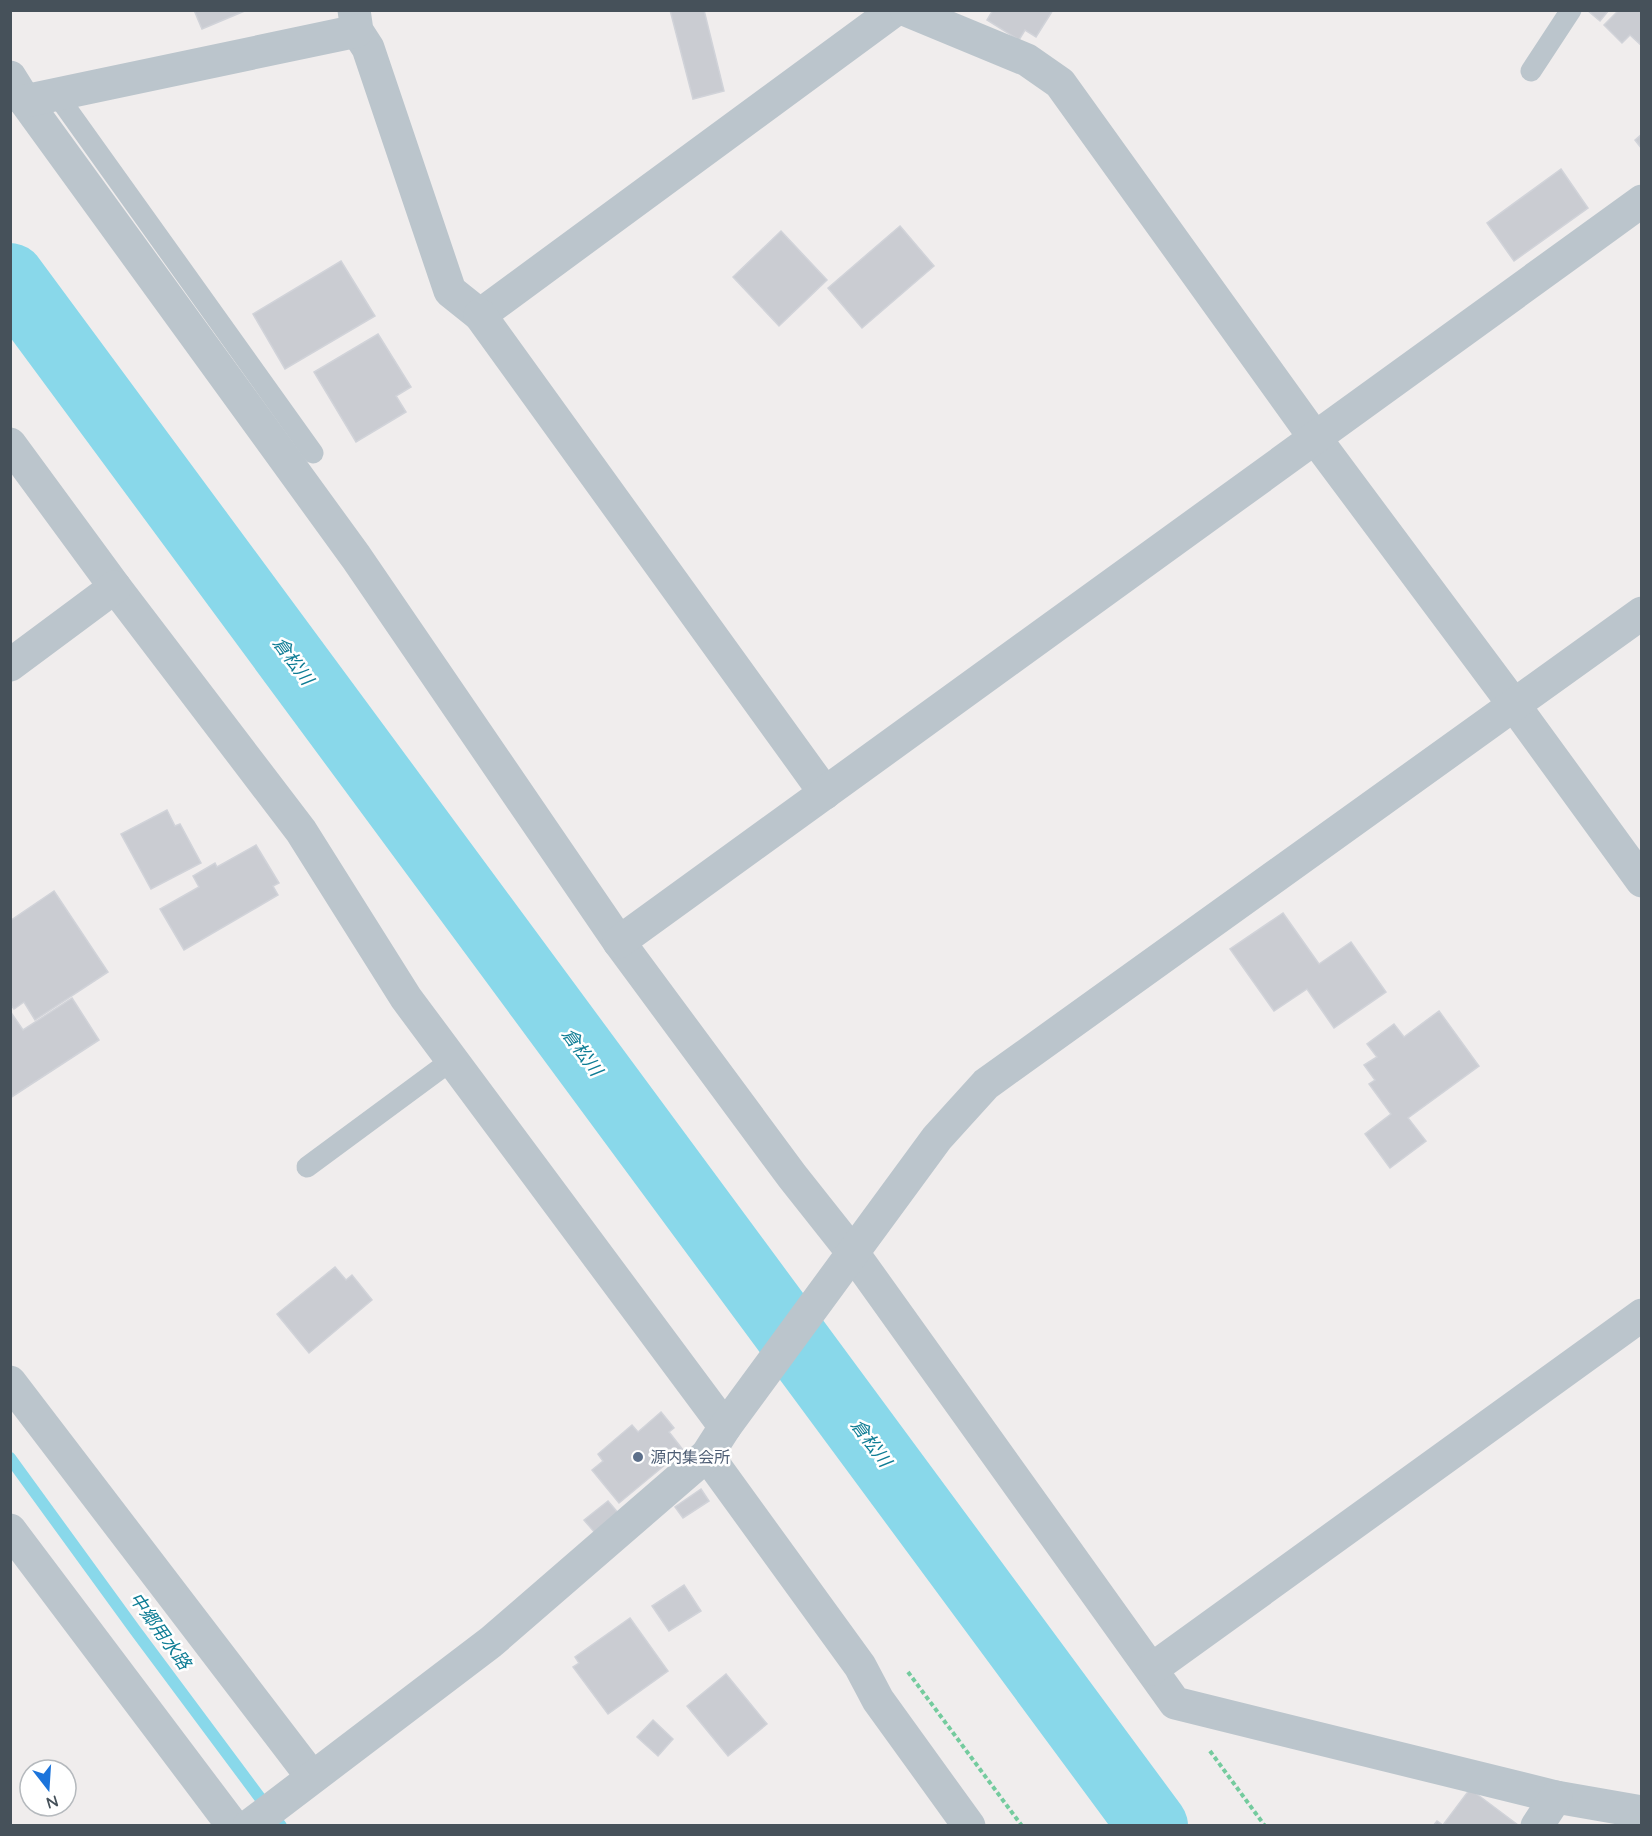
<svg xmlns="http://www.w3.org/2000/svg" width="1652" height="1836" viewBox="0 0 1652 1836" font-family="Quicksand,'Noto Sans JP',sans-serif">
  <rect width="100%" height="100%" fill="#f0eded"/>
  <g fill="none" stroke-linecap="round" stroke-linejoin="round">
    <path stroke="#89d8ea" stroke-width="12" d="M10,1458L135,1630L281,1826"/>
    <path stroke="#89d8ea" stroke-width="70" d="M10,278L1153,1826"/>
  </g>
  <g fill="#caccd2" stroke="#d1d3d9" stroke-width="1.5">
    <path d="M194,10H247L202,29Z"/>
    <path d="M670,10H704L724,91L693,99Z"/>
    <path d="M993,10H1053L1036,37L1025,30L1019,40L987,20Z"/>
    <path d="M1587,10H1609L1600,21Z"/>
    <path d="M1619,10H1642V46L1630,35L1622,43L1604,25Z"/>
    <path d="M1642,134V149L1635,140Z"/>
    <path d="M1561,169L1588,208L1514,261L1487,223Z"/>
    <path d="M900,226L934,266L862,328L828,288Z"/>
    <path d="M781,231L827,280L779,326L733,277Z"/>
    <path d="M341,261L375,316L285,369L253,314Z"/>
    <path d="M378,334L411,387L396,396L406,412L356,442L314,372Z"/>
    <path d="M167,810L175,826L180,824L201,863L151,889L121,834Z"/>
    <path d="M256,845L279,883L273,886L278,895L184,950L160,909L199,887L193,876L215,863L217,867Z"/>
    <path d="M54,891L108,972L35,1020L24,1002L14,1009L10,1004V921Z"/>
    <path d="M1283,913L1319,964L1351,942L1386,992L1334,1028L1307,989L1274,1011L1230,949Z"/>
    <path d="M72,998L99,1040L10,1098V1011L23,1030Z"/>
    <path d="M1439,1011L1479,1066L1408,1118L1426,1141L1390,1168L1365,1134L1391,1114L1369,1084L1375,1080L1364,1065L1377,1057L1367,1044L1394,1024L1404,1037Z"/>
    <path d="M335,1267L346,1280L352,1275L372,1300L309,1353L277,1314Z"/>
    <path d="M661,1412L674,1428L669,1432L683,1450L619,1503L592,1470L603,1461L598,1454L632,1425L638,1432Z"/>
    <path d="M701,1489L709,1501L683,1518L675,1507Z"/>
    <path d="M608,1501L619,1514L596,1534L584,1520Z"/>
    <path d="M684,1585L701,1611L669,1631L652,1606Z"/>
    <path d="M630,1618L668,1671L608,1714L573,1667L579,1663L575,1657Z"/>
    <path d="M726,1674L767,1724L728,1756L687,1706Z"/>
    <path d="M653,1720L673,1739L658,1756L637,1737Z"/>
    <path d="M1470,1789L1518,1825L1433,1826L1437,1821L1443,1825Z"/>
  </g>
  <g fill="none" stroke-linecap="round" stroke-linejoin="round">
    <g stroke="#74cb9e" stroke-width="4" stroke-dasharray="4.5 3" stroke-linecap="butt">
      <path d="M908,1672L1022,1826"/>
      <path d="M1210,1751L1265,1826"/>
    </g>
    <g stroke="#bbc5cc" stroke-width="21">
      <path d="M1531,71L1571,10"/>
      <path d="M57,95L313,453"/>
      <path d="M307,1167L452,1060"/>
    </g>
    <g stroke="#bbc5cc" stroke-width="33">
      <path d="M354,10L357,31L368,48L450,291L480,315L895,10"/>
      <path d="M906,10L1027,60L1060,83L1315,438L1514,705L1642,881"/>
      <path d="M10,77L25,101L356,557L619,942L792,1176L853,1253L1175,1703L1556,1797L1642,1812"/>
      <path d="M25,101L357,31"/>
      <path d="M480,315L825,793"/>
      <path d="M10,444L115,587L301,831L406,998L725,1427"/>
      <path d="M10,665L115,587"/>
      <path d="M619,942L1642,201"/>
      <path d="M10,1382L312,1777"/>
      <path d="M707,1455L860,1666L878,1700L969,1826"/>
      <path d="M10,1530L233,1826"/>
      <path d="M1152,1669L1642,1315"/>
      <path d="M249,1826L491,1642L707,1455L725,1427L937,1138L986,1084L1642,613"/>
      <path d="M1537,1826L1556,1797"/>
    </g>
  </g>
  <circle fill="#5c6f8a" stroke="#fff" stroke-width="2" cx="638" cy="1457" r="6"/>
  <g text-anchor="middle" stroke-width="5" stroke-linejoin="round" paint-order="stroke">
    <g font-size="16" fill="#4e5e75" stroke="#fff" text-anchor="start">
      <text x="650" y="1463">源内集会所</text>
    </g>
    <g font-size="18" font-style="italic" fill="#0f7d95" stroke="#fff">
      <text transform="translate(293 661) rotate(54)" y="6">倉松川</text>
      <text transform="translate(582 1052) rotate(54)" y="6">倉松川</text>
      <text transform="translate(871 1443) rotate(54)" y="6">倉松川</text>
      <text transform="translate(160 1631) rotate(54)" y="6">中郷用水路</text>
    </g>
  </g>
  <rect width="1652" height="1836" fill="none" stroke="#46515a" stroke-width="24"/>
  <g transform="translate(48 1788) rotate(163)"><circle r="28" fill="#ffffff" stroke="#b5b9bd" stroke-width="1.5"/>
  <path d="M0-4.5L10 22L0 15L-10 22Z" fill="#1c74db"/>
  <text y="-9" font-size="16" font-weight="bold" text-anchor="middle" fill="#46515a">N</text>
  </g>
</svg>
